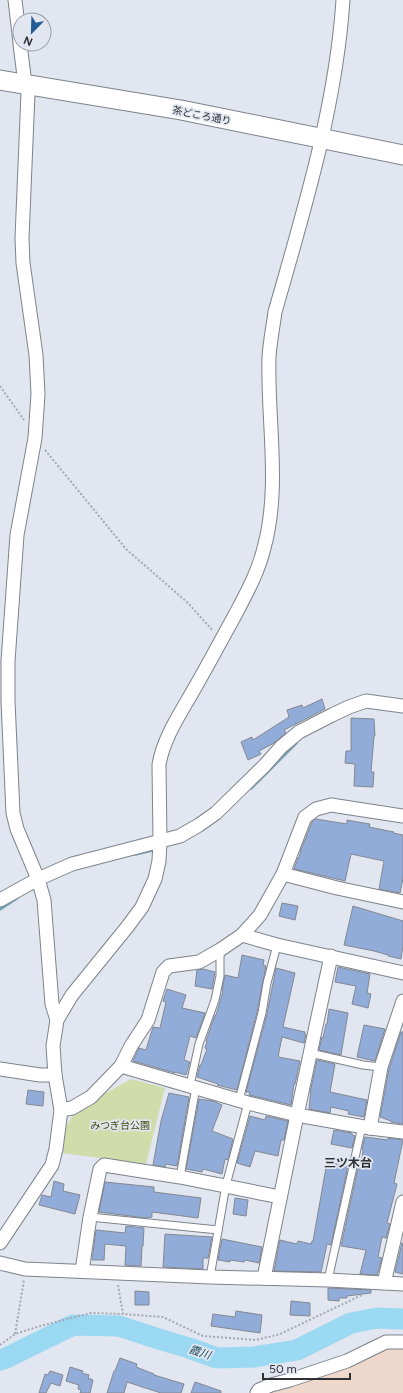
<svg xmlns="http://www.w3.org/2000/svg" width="403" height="1393" viewBox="0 0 403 1393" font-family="Figtree,'Noto Sans JP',sans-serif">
  <rect width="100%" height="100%" fill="#e1e6f0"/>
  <path fill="#eed7cb" d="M386,1346H403V1393H267Z"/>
  <path fill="#d0ddab" d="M131,1079L165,1088L146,1164L61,1153V1135L77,1109Z"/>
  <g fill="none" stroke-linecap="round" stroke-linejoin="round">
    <g stroke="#7aa6b8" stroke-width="3.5">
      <path d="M251,788L296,743"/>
      <path d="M135,854L157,849"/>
      <path d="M0,909L18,897"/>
    </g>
    <path stroke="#9bd8f1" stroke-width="21" d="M0,1360L6,1358L73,1325L119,1326L165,1341L189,1348L217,1358L254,1357L297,1350L351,1323L377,1318L403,1319"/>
  </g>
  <g fill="#91acd8" stroke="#838891">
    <path d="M322,699L325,709L284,730L286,733L274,743L259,751L261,754L248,760L241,742L252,737L253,740L289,717L287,710L302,705L303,708Z"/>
    <path d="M351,718L374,719L375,736H374L371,772H374L373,787L354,786L355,764L345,763L346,751H351Z"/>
    <path d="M316,819L347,824V820L358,822L370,824L369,827L394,832L393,833L403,835V878L400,893L379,889L384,861L351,854L345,881L294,869L298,858H299L301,850L312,822Z"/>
    <path d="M282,903L298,906L295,920L279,916Z"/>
    <path d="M353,906L403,921V946L401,959L388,956V955L374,951L344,945Z"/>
    <path d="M242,955L264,960L263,965L266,966L257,1012L237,1090L217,1085L218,1084L197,1077L200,1065H201L207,1049L205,1048L207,1041H206L215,1015H216L223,991H222L225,975L238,978Z"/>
    <path d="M338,967L370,974L367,993L371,994L368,1008L352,1004L356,986L335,982Z"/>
    <path d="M276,968L295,973L283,1027L305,1032L304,1034H306L304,1043L282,1037L278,1057L300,1061L295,1084H294L291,1105L249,1095L250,1092H246L267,1014Z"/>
    <path d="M203,969L215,972L212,989L195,986L197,970Z"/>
    <path d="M167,989L186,995L182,1008L205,1013L196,1038L190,1036L184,1060L190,1062L186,1075L175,1072V1073L133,1061L139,1048L146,1050L153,1027L160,1028L166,1002L163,1001Z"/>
    <path d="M329,1009L348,1013L341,1055L319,1050L322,1037L323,1038L326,1024H327Z"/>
    <path d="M364,1025L385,1029L375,1061L357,1057Z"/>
    <path d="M401,1032H403V1124L391,1122V1121L380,1117L389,1069Z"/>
    <path d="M317,1060L335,1064L330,1092L367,1100L364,1117L348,1114L349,1111L331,1107L330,1113L309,1109L311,1088Z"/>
    <path d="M28,1090L44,1092L43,1106L26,1104Z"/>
    <path d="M169,1093L189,1097L177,1166L166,1164L165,1167L153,1165L161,1121Z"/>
    <path d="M199,1099L213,1101L222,1105L212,1131L233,1139L228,1160L225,1159L222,1174L203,1169L202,1172L186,1169Z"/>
    <path d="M250,1116L265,1120L266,1116L288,1121L284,1140H281L278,1156L255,1151L250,1167L237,1163Z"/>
    <path d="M334,1130L352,1133V1135L355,1136L352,1148L331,1144Z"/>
    <path d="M365,1137L388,1140V1138L403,1140L394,1183L397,1184L387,1223L390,1224L386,1238L382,1237L378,1257L382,1258L377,1275L360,1274L366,1250L341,1246L358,1168H361L363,1150L362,1149Z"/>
    <path d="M327,1162L348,1166L331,1245L327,1244L321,1272L274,1271L280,1240L297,1244L298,1241L311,1244L312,1241H313Z"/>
    <path d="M54,1181L64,1184L63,1191L80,1195L75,1214L39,1205L42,1195L51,1197Z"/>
    <path d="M105,1182L154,1187V1192L201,1198L198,1218L152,1212V1217L145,1218L99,1212Z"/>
    <path d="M235,1198L248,1200L246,1216L233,1214Z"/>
    <path d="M126,1226L144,1228L143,1246H142L141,1266L125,1265L126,1246L105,1244L104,1260H92L96,1230L125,1233Z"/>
    <path d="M165,1234L212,1237L208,1258H203V1269L163,1267Z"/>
    <path d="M222,1239L262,1247L259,1263L245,1260L244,1262L230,1260V1262L218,1260Z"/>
    <path d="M402,1243H403V1274L395,1272Z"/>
    <path d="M328,1288L371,1290V1293L347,1296V1298H339V1301L328,1300Z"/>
    <path d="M135,1291L149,1292V1305H135Z"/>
    <path d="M291,1301L310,1303V1316L290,1315Z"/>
    <path d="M236,1311L262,1315L260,1333L211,1326L213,1314L235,1317Z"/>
    <path d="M120,1358L137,1364L136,1367L154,1374V1375L184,1384L181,1393H161L127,1382L124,1393H107L114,1371H115Z"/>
    <path d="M70,1367L83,1371L82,1373L89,1375L88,1378L93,1380L90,1393H80L81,1390L78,1389L79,1385L66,1381Z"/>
    <path d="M50,1371L63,1375L60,1386L51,1383L46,1393H39L45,1374L48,1375Z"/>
    <path d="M195,1382L221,1391V1393H191Z"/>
  </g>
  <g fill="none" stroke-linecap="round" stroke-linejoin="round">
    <defs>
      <g id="lane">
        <path d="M310,1053L363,1065L381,1067"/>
        <path d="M190,1085L199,1044L215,1000L220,976V950"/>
        <path d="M239,1100L262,1013L267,983L277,945"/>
        <path d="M180,1177L196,1087"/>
        <path d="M90,1217L218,1230"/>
        <path d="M210,1277L226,1185L248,1103"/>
        <path d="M328,1280L362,1126"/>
      </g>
      <g id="street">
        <path d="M15,0L20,42"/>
        <path d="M20,44L25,84L28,93L22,238L23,263L36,355L38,394L35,438L17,535L8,661V701L13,813L17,829L38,879L44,900L52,1004L57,1020"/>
        <path d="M283,874L337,888L403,902"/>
        <path d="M0,900L38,879L72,864L180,836L199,825L216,813L265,765L281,747L299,732L332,715L349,707L366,701L403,706"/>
        <path d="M242,935L277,945L403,973"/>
        <path d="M121,1066L248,1103L297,1115L370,1128L403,1132"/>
        <path d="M0,1069L40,1075H55"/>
        <path d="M61,1110L72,1108L91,1097L121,1066L131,1046L148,1020L163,972L169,966L199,962L220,950L242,935L260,915L283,874L305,817L316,809L331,805L403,816"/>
        <path d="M370,1128L381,1067L403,1001"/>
        <path d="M0,1243L52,1165L56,1149L61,1110L55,1075L53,1046L57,1020L72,995L128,926L142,907L155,879L159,861L160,841L159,765C163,739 180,714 193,691C207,667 220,642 234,617C246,594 258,573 264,548C281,486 267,420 269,357C270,342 273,327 275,312C304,210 336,106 343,0"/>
        <path d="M0,1263L25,1269L210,1277L328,1280L403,1284"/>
        <path d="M82,1271L90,1217L100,1169L104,1165L180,1177L280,1197"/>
        <path d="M264,1278L297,1115L331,956"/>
        <path d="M384,1283L403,1202"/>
        <path d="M257,1393L259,1390L271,1385L290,1380L347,1361L386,1342H403"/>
      </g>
      <path id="secondary" d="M0,80L181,110L403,155"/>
    </defs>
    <use href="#lane" stroke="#7d828b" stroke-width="9"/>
    <use href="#street" stroke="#7d828b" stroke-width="15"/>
    <use href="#secondary" stroke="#7d828b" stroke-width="21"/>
    <g stroke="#a4a8b0" stroke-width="2" stroke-dasharray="2 2" stroke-linecap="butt">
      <path d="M0,386L24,420"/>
      <path d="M45,450L126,549L188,603L213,631"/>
      <path d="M118,1285L123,1314"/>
      <path d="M15,1334L24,1280"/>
      <path d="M0,1345L15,1334L40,1326L91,1313L123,1314L163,1317L203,1336L256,1340L280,1334L362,1295"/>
    </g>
    <use href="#lane" stroke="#fff" stroke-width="7"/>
    <use href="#street" stroke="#fff" stroke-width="13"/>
    <use href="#secondary" stroke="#fff" stroke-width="19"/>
  </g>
  <g text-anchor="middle" stroke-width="3.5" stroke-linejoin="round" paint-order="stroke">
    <g font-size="10" fill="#2e3034" stroke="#e1e6f0">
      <text transform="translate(202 115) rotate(11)" y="4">茶どころ通り</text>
    </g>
    <g font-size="10" fill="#3c470c" stroke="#e1e6f0">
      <text x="120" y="1129">みつぎ台公園</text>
    </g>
    <g font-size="11" font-style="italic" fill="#114556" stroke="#e1e6f0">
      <text transform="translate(200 1352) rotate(18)" y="4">霞川</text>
    </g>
    <g font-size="12" font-weight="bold" fill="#2e3034" stroke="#e1e6f0">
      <text x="348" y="1167">三ツ木台</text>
    </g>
  </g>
  <g transform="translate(32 32) rotate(203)"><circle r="19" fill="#e1e6f0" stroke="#999da5"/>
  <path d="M0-3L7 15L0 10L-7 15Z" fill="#245c94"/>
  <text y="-6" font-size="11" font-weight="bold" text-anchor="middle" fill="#2e3034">N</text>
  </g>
  <path d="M263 1373v6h87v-6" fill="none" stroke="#2e3034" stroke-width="2"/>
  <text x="269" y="1373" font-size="12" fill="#2e3034" stroke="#e1e6f0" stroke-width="3" paint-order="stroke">50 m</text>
</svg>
